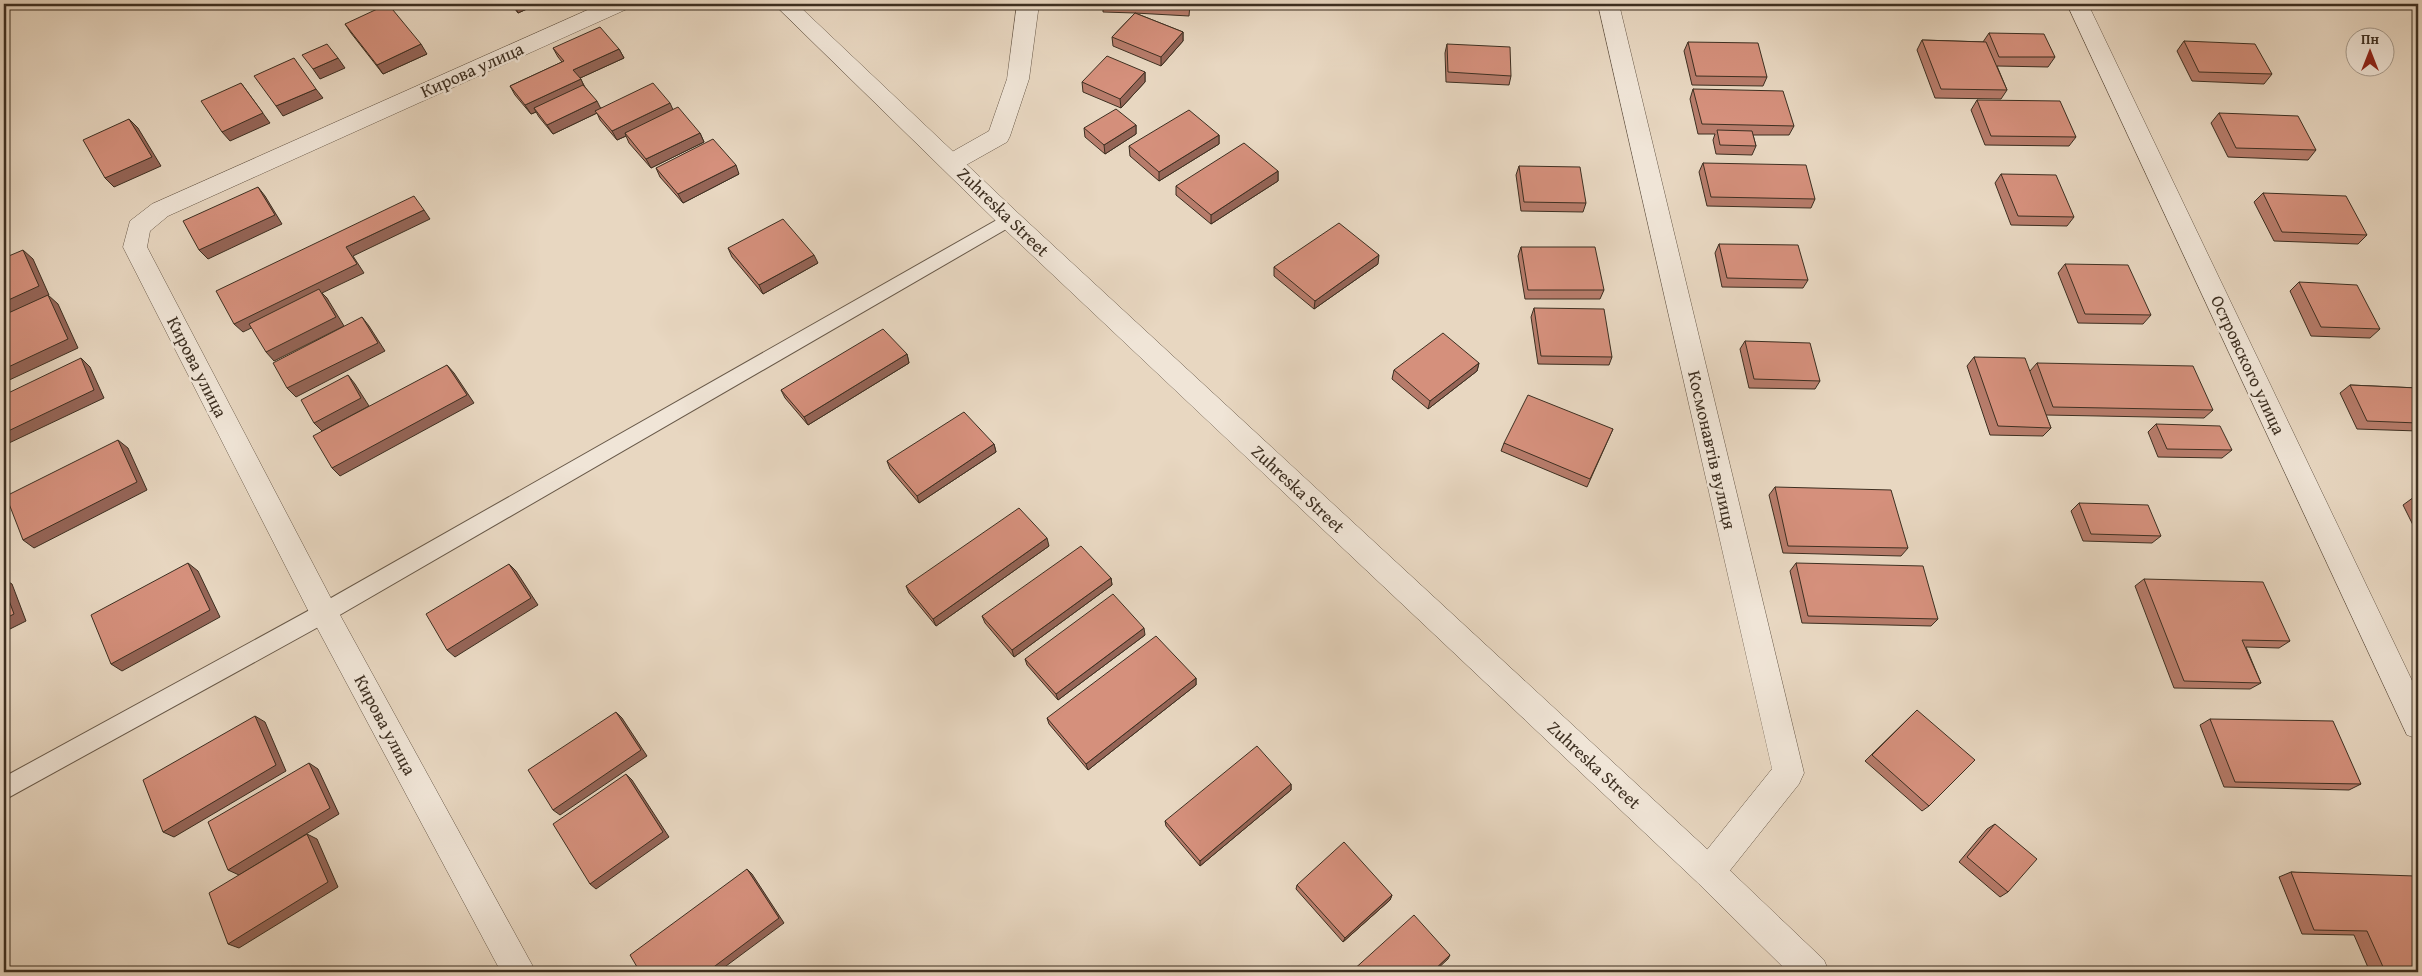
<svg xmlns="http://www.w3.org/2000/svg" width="2422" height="976" viewBox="0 0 2422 976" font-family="'Gentium Book Plus',serif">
  <rect width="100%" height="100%" fill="#e8d7c1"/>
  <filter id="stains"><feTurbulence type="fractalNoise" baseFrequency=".004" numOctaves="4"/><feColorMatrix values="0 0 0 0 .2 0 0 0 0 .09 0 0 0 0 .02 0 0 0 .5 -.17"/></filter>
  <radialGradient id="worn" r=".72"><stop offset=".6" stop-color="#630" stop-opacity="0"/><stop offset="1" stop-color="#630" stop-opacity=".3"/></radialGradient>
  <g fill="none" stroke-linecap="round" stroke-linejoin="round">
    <defs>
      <path id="service" d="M1009,213L1015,214L1018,219L1015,224L331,620L4,800V777L317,606Z"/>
      <g id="minor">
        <path d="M601,4H630L627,9L168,216L150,231L147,247L334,604L536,972H501L314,622L123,247L130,221L152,204Z"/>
        <path d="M1017,4H1039L1029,79L1010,136L1007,142L959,169L951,171L943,169L939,163L943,157L989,131L1007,79Z"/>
        <path d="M1598,4H1619L1804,773L1799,784L1720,883L1709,888L1698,883L1693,872L1698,861L1772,769Z"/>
        <path d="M2067,4H2088L2418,693V739L2407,735Z"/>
      </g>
      <path id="tertiary" d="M774,4H797L1018,213L1720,861L1824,960L1829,972H1788L1698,883L1000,225Z"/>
    </defs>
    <use href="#service" stroke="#685949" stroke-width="2"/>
    <use href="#minor" stroke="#685949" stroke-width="1"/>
    <use href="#tertiary" stroke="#685949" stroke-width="1"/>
    <use href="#service" fill="#f0e5d7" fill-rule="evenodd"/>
    <use href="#minor" fill="#f0e5d7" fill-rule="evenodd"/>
    <use href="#tertiary" fill="#f0e5d7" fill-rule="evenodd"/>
  </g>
  <g fill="#b77c6b" stroke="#3d2f21">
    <path d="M511,4H538L518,13Z"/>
    <path d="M1103,4H1190L1189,16L1135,13L1183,32V41L1161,66L1113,46L1112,37L1135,13L1103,12Z"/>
    <path d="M345,24L427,54L383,74L351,33Z"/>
    <path d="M1989,33L2055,57L2048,67L1997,66L2007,90L2001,99L1935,98L1917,50L1922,40L1983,42Z"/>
    <path d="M2184,41L2272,74L2264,84L2192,81L2177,51Z"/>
    <path d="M1688,42L1767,77L1763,86L1692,85L1684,51Z"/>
    <path d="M1447,44L1511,76L1509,85L1446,82L1445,53Z"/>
    <path d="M553,48L619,49L624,58L580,78L585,87L600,108L673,110L700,133L704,142L651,168L629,143L626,136L617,140L600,120L597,113L553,134L539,117L536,112L531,114L515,95L510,86L562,62L558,57Z"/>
    <path d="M1145,72V82L1121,108L1083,92L1082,82Z"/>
    <path d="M1693,89L1794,126L1789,135H1753L1756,146L1752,155L1716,154L1713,140L1715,134H1698L1690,99Z"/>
    <path d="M1977,100L2076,137L2069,146L1985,145L1971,110Z"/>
    <path d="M2219,113L2316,150L2308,160L2228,157L2211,123Z"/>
    <path d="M1136,125V134L1105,154L1085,137L1084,128Z"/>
    <path d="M1219,135V144L1159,181L1130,156L1129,146Z"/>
    <path d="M1703,163L1815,199L1811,208L1707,206L1699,172Z"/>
    <path d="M1519,166L1586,203L1583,212L1521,211L1516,175Z"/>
    <path d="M656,168L739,174L683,203L660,177Z"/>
    <path d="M1278,171V181L1211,224L1176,195V186Z"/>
    <path d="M2001,174L2074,217L2067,226L2011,225L1995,183Z"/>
    <path d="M2263,193L2367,235L2358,244L2274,241L2254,202Z"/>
    <path d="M1719,244L1808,280L1803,288L1722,287L1715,253Z"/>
    <path d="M1521,247L1604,290L1600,299H1525L1518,256Z"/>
    <path d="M728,248L818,263L763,294L732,257Z"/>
    <path d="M1378,264L1314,309L1274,276V267Z"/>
    <path d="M2065,264L2151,315L2143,324L2078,323L2058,273Z"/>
    <path d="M2299,282L2380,329L2370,338L2311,336L2290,291Z"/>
    <path d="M1534,308L1612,357L1609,365L1538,364L1531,317Z"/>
    <path d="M1745,341L1820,381L1815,389L1749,388L1740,349Z"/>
    <path d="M907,354L909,363L808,425L785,398L781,390Z"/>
    <path d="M1974,357L2030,371L2037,363L2213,410L2204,418L2046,415L2051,428L2043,436L1990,435L1967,366Z"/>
    <path d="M1479,363L1477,371L1428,409L1392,379L1394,370Z"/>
    <path d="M2350,385L2418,388V431L2357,429L2340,393Z"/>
    <path d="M2156,424L2232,450L2222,458L2158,457L2148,432Z"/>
    <path d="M1613,429L1587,487L1501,451L1504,443Z"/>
    <path d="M994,444L996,452L919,503L890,469L887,461Z"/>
    <path d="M1775,487L1908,548L1901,556L1783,553L1769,495Z"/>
    <path d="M2414,497H2418V535L2403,505Z"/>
    <path d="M2079,503L2161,536L2152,543L2083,541L2071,511Z"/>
    <path d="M1049,546L936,626L909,593L906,586Z"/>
    <path d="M1796,563L1938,619L1931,626L1802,623L1790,571Z"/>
    <path d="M1111,578L1112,585L1014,657L985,623L982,616Z"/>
    <path d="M2144,579L2290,641L2279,648L2246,647L2261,683L2250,689L2174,688L2135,586Z"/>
    <path d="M1145,635L1058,700L1027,665L1025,659Z"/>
    <path d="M1196,678V685L1088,770L1049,724L1047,718Z"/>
    <path d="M1917,710L1929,806L1922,811L1865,761Z"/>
    <path d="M2210,719L2361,784L2349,790L2224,787L2200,725Z"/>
    <path d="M1291,784V790L1200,866L1166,826L1165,821Z"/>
    <path d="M1995,824L2008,892L2000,897L1959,862L1987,829Z"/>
    <path d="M2291,872L2418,883V972H2370L2354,935L2302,934L2279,877Z"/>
    <path d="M1297,885L1392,895L1390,900L1343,942L1296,889Z"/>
  </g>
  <g fill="#956557" stroke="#3d2f21">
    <path d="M514,4H538L518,13Z"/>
    <path d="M1183,32V41L1161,66V57Z"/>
    <path d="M421,44L427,54L383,74L377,65Z"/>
    <path d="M619,49L624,58L578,79L573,70Z"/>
    <path d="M338,58L345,68L320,79L313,69Z"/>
    <path d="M1145,72V82L1121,108L1120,99Z"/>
    <path d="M581,79L585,89L534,108L536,112L531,114L525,105Z"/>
    <path d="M241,83L270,123L230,141L222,132Z"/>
    <path d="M316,89L323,98L283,116L276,106Z"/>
    <path d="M597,101L602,111H595L597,113L553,134L547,125Z"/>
    <path d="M670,103L674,112L625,133L626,136L617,140L612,131Z"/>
    <path d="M129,119L138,128L161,166L114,187L105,178Z"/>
    <path d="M1136,125V134L1105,154L1104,145Z"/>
    <path d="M700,133L704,142L651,168L646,159Z"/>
    <path d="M1219,135V144L1159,181V172Z"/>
    <path d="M736,165L739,174L683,203L678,194Z"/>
    <path d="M1278,171V181L1211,224V215Z"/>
    <path d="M258,187L265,196L282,224L208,259L199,250Z"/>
    <path d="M424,210L430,219L353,256L364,273L322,293L327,298L344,326L274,361L266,352L322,294L243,332L234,324L346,247Z"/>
    <path d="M23,250L33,259L49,295H48L58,304L78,348L5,382L4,381V302Z"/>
    <path d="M814,255L818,263L763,294L759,285Z"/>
    <path d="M1379,255L1378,264L1314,309L1315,301Z"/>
    <path d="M362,317L369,326L385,351L296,397L287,388Z"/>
    <path d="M907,354L909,363L808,425L804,417Z"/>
    <path d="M81,358L90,367L104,398L9,443L4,439V433Z"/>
    <path d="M1479,363L1477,371L1428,409L1430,401Z"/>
    <path d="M447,365L454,373L474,403L340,476L332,468Z"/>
    <path d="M348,375L355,384L369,406L322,431L314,423Z"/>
    <path d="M118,440L128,448L147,490L34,548L23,540Z"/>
    <path d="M994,444L996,452L919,503L917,496Z"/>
    <path d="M1047,538L1049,546L936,626L933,619Z"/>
    <path d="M188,563L198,571L220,617L122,671L111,664Z"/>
    <path d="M509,564L516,571L538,605L455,657L447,650Z"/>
    <path d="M1111,578L1112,585L1014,657L1012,650Z"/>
    <path d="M4,579L12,584L26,621L4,632Z"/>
    <path d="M1144,628L1145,635L1058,700L1056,694Z"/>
    <path d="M1196,678V685L1088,770L1086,764Z"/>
    <path d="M616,712L622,718L647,756L560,815L553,810Z"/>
    <path d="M255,716L265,722L286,771L174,837L163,832Z"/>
    <path d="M309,763L318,769L339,814L239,875L228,870Z"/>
    <path d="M626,774L632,780L669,837L596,889L590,884Z"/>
    <path d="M1291,784V790L1200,866V861Z"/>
    <path d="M307,834L317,839L338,887L239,948L228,944Z"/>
    <path d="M747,869L752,874L784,923L718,972H707Z"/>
    <path d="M1392,895L1390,900L1343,942L1345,938Z"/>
    <path d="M1450,955L1448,959L1434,972H1432Z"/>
  </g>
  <g fill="#d5907c" stroke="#3d2f21">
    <path d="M388,4L421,44L377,65L345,24Z"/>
    <path d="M1139,4H1189L1188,6Z"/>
    <path d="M1135,13L1183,32L1161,57L1112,37Z"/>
    <path d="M600,27L619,49L573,70L581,79L525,105L510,86L564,61L553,48Z"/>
    <path d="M1989,33L2044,34L2055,57H1999Z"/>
    <path d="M1922,40L1986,42L2007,90L1941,89Z"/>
    <path d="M2184,41L2255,44L2272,74L2199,72Z"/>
    <path d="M1688,42L1758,43L1767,77L1696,76Z"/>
    <path d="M327,44L338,58L313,69L302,55Z"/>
    <path d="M1447,44L1510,47L1511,76L1448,72Z"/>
    <path d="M1107,56L1145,72L1120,99L1082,82Z"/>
    <path d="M294,58L316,89L276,106L254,76Z"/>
    <path d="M241,83L263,113L222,132L201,101Z"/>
    <path d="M653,83L670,103L612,131L595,111Z"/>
    <path d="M583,85L597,101L547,125L534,108Z"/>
    <path d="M1693,89L1783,91L1794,126L1702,124Z"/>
    <path d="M1977,100L2060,101L2076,137L1991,136Z"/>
    <path d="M678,107L700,133L646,159L625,133Z"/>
    <path d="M1116,109L1136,125L1104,145L1084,128Z"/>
    <path d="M1189,110L1219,135L1159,172L1129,146Z"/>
    <path d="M2219,113L2298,116L2316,150L2236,148Z"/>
    <path d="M129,119L152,157L105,178L83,140Z"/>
    <path d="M1717,130L1752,131L1756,146L1720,145Z"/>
    <path d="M713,139L736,165L678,194L656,168Z"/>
    <path d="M1244,143L1278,171L1211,215L1176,186Z"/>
    <path d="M1703,163L1806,165L1815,199L1711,197Z"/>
    <path d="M1519,166L1580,167L1586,203L1524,202Z"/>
    <path d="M2001,174L2056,175L2074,217L2018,216Z"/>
    <path d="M258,187L275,215L199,250L183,221Z"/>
    <path d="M2263,193L2346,196L2367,235L2282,232Z"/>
    <path d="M414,196L424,210L346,247L357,264L234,324L216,291Z"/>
    <path d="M783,219L814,255L759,285L728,248Z"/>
    <path d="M1339,223L1379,255L1315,301L1274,267Z"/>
    <path d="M1719,244L1798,245L1808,280L1727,278Z"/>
    <path d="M1521,247H1595L1604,290H1528Z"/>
    <path d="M23,250L39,286L4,302V258Z"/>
    <path d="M2065,264L2128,265L2151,315L2085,314Z"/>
    <path d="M2299,282L2357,285L2380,329L2321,327Z"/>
    <path d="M319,289L336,317L266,352L249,324Z"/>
    <path d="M48,295L68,339L4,369V315Z"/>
    <path d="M1534,308L1604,309L1612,357L1541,356Z"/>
    <path d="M362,317L378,343L287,388L273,363Z"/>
    <path d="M883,329L907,354L804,417L781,390Z"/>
    <path d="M1443,333L1479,363L1430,401L1394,370Z"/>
    <path d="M1745,341L1810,343L1820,381L1754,379Z"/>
    <path d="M1974,357L2025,358L2051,428L1998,426Z"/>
    <path d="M81,358L94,390L4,433V395Z"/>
    <path d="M2037,363L2193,366L2213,410L2053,407Z"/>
    <path d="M447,365L467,395L332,468L313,436Z"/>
    <path d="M348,375L361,398L314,423L301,400Z"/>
    <path d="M2350,385L2418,388V423L2367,421Z"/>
    <path d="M1528,395L1613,429L1590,479L1504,443Z"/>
    <path d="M964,412L994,444L917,496L887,461Z"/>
    <path d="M2156,424L2220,426L2232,450L2167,449Z"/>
    <path d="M118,440L137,482L23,540L6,496Z"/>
    <path d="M1775,487L1891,490L1908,548L1788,546Z"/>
    <path d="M2414,497H2418V504Z"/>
    <path d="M2079,503L2148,505L2161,536L2091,534Z"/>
    <path d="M1019,508L1047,538L933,619L906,586Z"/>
    <path d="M1081,546L1111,578L1012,650L982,616Z"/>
    <path d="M188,563L210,610L111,664L91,615Z"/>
    <path d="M1796,563L1923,566L1938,619L1808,616Z"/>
    <path d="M509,564L531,598L447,650L426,614Z"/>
    <path d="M2144,579L2263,582L2290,641L2242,640L2261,683L2184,681Z"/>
    <path d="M4,587L14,614L4,619Z"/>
    <path d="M1113,594L1144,628L1056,694L1025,659Z"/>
    <path d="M1156,636L1196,678L1086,764L1047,718Z"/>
    <path d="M1917,710L1975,760L1929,806L1872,755Z"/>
    <path d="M616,712L641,750L553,810L528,770Z"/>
    <path d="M255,716L276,765L163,832L143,780Z"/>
    <path d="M2210,719L2333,721L2361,784L2235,782Z"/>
    <path d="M1257,746L1291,784L1200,861L1165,821Z"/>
    <path d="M309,763L330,808L228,870L208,822Z"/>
    <path d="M626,774L663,832L590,884L553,824Z"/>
    <path d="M1995,824L2037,859L2008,892L1967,857Z"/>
    <path d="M307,834L328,882L228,944L209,893Z"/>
    <path d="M1344,842L1392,895L1345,938L1297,885Z"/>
    <path d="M747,869L779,918L707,972H640L630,955Z"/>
    <path d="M2291,872L2415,876L2418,883V970L2384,969L2367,931L2314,930Z"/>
    <path d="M1414,915L1450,955L1432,972H1351Z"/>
  </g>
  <g text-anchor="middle" stroke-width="5" stroke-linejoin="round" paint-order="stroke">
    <g font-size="18" fill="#3d2f21" stroke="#f0e5d7">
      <text transform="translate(472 70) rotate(-24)" y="6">Кирова улица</text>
      <text transform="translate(1003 212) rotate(44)" y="6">Zuhreska Street</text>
      <text transform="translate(2248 365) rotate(65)" y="6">Островского улица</text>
      <text transform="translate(197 367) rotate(63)" y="6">Кирова улица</text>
      <text transform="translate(1712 450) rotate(77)" y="6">Космонавтів вулиця</text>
      <text transform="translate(1298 489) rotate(43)" y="6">Zuhreska Street</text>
      <text transform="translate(385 725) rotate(62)" y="6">Кирова улица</text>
      <text transform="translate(1594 765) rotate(43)" y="6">Zuhreska Street</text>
    </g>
  </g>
  <rect width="2422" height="976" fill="none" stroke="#e8d7c1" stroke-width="20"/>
  <rect x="5" y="5" width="2412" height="966" fill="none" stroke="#3d2f21" stroke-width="2.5"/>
  <rect x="10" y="10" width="2402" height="956" fill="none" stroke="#3d2f21"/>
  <g transform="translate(2370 52)"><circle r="24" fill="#f0e5d7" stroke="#a89c8e"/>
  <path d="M0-4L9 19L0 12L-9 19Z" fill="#8f2418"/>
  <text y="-8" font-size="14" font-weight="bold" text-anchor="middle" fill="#3d2f21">Пн</text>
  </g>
  <rect width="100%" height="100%" filter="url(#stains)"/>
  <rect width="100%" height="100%" fill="url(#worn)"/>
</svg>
